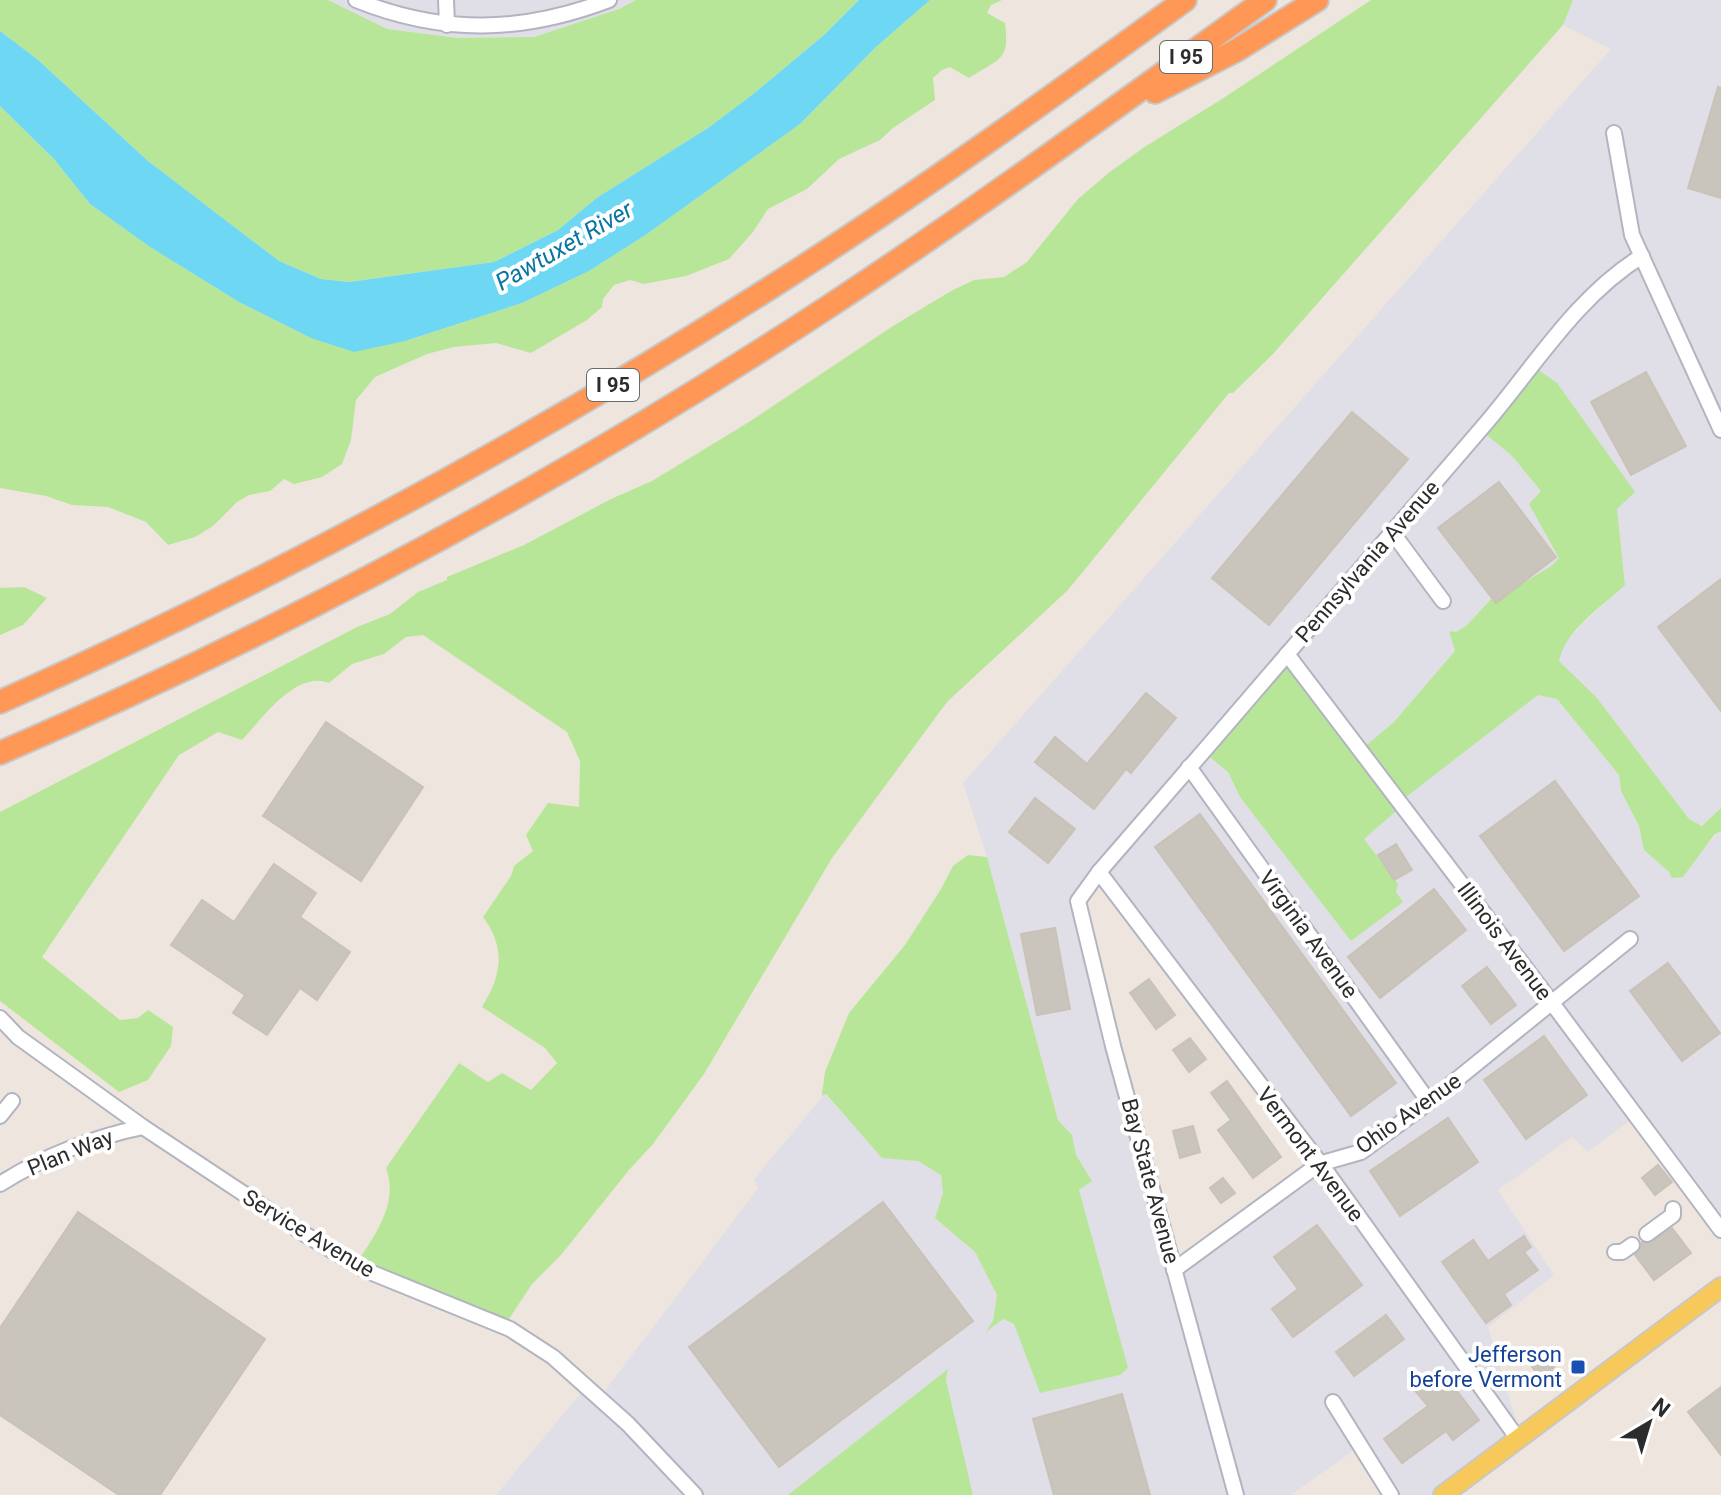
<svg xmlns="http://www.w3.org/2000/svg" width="1721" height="1495" viewBox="0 0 1721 1495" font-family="Roboto,sans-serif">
  <rect width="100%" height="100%" fill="#eee6de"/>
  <g fill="#e0dee6" fill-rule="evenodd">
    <path d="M328,0H636L619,9L534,37L458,38L387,29Z"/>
    <path d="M1573,0H1721V808L1702,826L1689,819L1597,698L1558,661L1561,648L1580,626L1625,585L1617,509L1482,431L1512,456L1541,491L1529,504L1560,558L1550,567L1496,600L1491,599L1467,625L1456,632V651L1394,722L1362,749L1228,772L1240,797L1396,892L1397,884L1364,839L1403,804L1405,797L1538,695L1557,699L1619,775L1621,791L1639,826L1644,850L1669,872L1672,878L1721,831V1225L1638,1114L1588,1152L1572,1137L1498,1190L1554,1275L1488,1327L1522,1440L1451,1495H1389L1354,1450L1291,1495H973L946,1380L948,1370L788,1495H496L586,1387L601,1396L758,1188L754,1179L825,1094L882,1157L918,1161L941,1175L943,1193L935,1218L975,1252L997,1295L993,1321L989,1330L1003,1319L1014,1324L1040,1393L1120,1375L1095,1251L1079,1190L1092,1180L1076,1155L1072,1135L1058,1120L987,857L963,783L1611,49L1563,25ZM1102,876L1314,1166L1174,1262L1081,899Z"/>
  </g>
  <g fill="#b7e698">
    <path d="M0,0H328L387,29L458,38L534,37L619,9L636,0H859L824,35L752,95L708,128L598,197L558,230L494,262L349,282L321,279L279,261L148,161L37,59L0,31Z"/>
    <path d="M930,0H1002L991,5L987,13L1005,23C1010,62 999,58 969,78L950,67L942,70L933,78L935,100L893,128L880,140L839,159L807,189L768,209L753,232L729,259L686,276L644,284L630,280L614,285L603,299L602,307L587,320L531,353L496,343L454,347L427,354L375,377L356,400L351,440L342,464L322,477L294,484L284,479L270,491L249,495L237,502L213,526L195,537L168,545L146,522L108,507L72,505L46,496L0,488V106L54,159L90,204L150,247L239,302L311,338L405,341L522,303L589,271L647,234L800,124L876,47Z"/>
    <path d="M1371,0H1573L1563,25L1272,355L1233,393H1229L1068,590L947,702L832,858L704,1074L653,1144L629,1170L561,1255L532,1284L507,1322L357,1263C375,1234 399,1204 386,1168L459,1063L488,1082L502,1073L531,1090L557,1063L545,1048L482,1007C502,975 506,948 483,917L511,876L514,866L533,851L526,835L548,803L579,807L580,761L567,732L423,635L406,637L384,654L352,664L329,683C296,670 262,719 242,740L218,732L179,755L42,957L120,1020L138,1018L148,1010L173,1027L171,1046L148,1080L119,1092L0,1001V812L357,627L390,614L418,592L447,580V577L524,545L611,499L652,481L749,422L893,326L951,291L974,280L1004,277L1027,262L1078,199L1111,171L1146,146L1222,99Z"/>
    <path d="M1534,367L1557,383L1635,492L1617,509L1625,585C1603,606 1565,630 1559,661L1597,698L1689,819L1702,826L1721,808V831L1714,835L1683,877L1672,878L1669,872L1644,850L1639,826L1621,791L1619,775L1557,699L1538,695L1406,797L1403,805L1364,839L1398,884L1396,892L1403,902L1351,941L1240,797L1228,772L1205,753L1286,657L1362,749L1394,722L1455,651L1449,631L1456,632L1467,625L1491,599H1496L1550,567L1559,558L1529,504L1541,491L1512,456L1482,431Z"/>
    <path d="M24,587L47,598L23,625L0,635V588Z"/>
    <path d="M968,855L987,857L1058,1120L1072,1135L1076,1155L1092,1181L1079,1190L1128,1368L1120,1375L1040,1393L1014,1324L1003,1319L986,1332L993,1321L997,1295L975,1252L935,1218L943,1193L941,1175L918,1161L882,1158L826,1094L822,1096V1094L825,1072L849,1013L905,945L941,889L953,866Z"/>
    <path d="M948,1369L946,1380L973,1495H788Z"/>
  </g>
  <path fill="#6dd7f4" d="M859,0H930L876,47L800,124L647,234L589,271L522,303L405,341L354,352L311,338L239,302L150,247L90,204L54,159L0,106V31L37,59L148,161L279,261L321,279L349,282L494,262L558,230L598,197L708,128L752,95L824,35Z"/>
  <g fill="#c9c4bc" stroke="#cac2b7" stroke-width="2">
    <path d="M1718,87L1721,88V198L1688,188Z"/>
    <path d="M1646,372L1686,446L1631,475L1591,402Z"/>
    <path d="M1352,412L1408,459L1269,625L1212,578Z"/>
    <path d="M1499,482L1556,557L1496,603L1438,528Z"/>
    <path d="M1721,579V711L1658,627Z"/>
    <path d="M1146,693L1176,718L1131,773L1126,769L1094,809L1035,762L1055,737L1087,764Z"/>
    <path d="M326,722L423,787L361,881L263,816Z"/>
    <path d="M1555,781L1639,896L1564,951L1480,836Z"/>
    <path d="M1035,798L1075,829L1048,863L1009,832Z"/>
    <path d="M1200,814L1396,1083L1351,1116L1155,847Z"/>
    <path d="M1396,844L1412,870L1394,880L1378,855Z"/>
    <path d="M274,864L316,893L300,917L350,952L317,1000L300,988L267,1035L233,1013L245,995L171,945L202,900L234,922Z"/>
    <path d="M1434,889L1466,930L1380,998L1348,957Z"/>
    <path d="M1055,928L1070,1009L1037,1015L1021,934Z"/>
    <path d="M1668,963L1720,1033L1682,1061L1630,991Z"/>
    <path d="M1487,967L1516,1005L1491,1024L1462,986Z"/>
    <path d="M1149,979L1175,1015L1156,1029L1130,993Z"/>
    <path d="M1544,1036L1587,1095L1526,1139L1484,1080Z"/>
    <path d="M1190,1038L1206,1059L1189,1072L1173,1050Z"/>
    <path d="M1227,1081L1281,1157L1253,1178L1218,1130L1231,1120L1211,1093Z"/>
    <path d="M1448,1118L1478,1162L1400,1216L1370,1171Z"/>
    <path d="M1193,1126L1200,1152L1180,1158L1173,1131Z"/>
    <path d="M1658,1165L1672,1182L1655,1195L1642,1178Z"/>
    <path d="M1223,1178L1235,1193L1221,1203L1210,1188Z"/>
    <path d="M883,1202L973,1321L779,1467L689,1347Z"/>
    <path d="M78,1212L265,1339L160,1495H119L0,1415V1328Z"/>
    <path d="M1317,1225L1362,1285L1293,1337L1272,1309L1298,1289L1274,1257Z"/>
    <path d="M1672,1228L1691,1253L1654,1280L1635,1255L1641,1250L1642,1242H1652Z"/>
    <path d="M1524,1236L1531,1247L1524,1252L1538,1270L1504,1294L1511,1305L1486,1323L1442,1262L1473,1240L1488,1261Z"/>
    <path d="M1386,1315L1404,1339L1354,1376L1336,1352Z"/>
    <path d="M1545,1355L1558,1373L1544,1384L1531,1365Z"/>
    <path d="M1439,1367L1479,1420L1453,1440L1446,1431L1402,1463L1384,1439L1428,1406L1412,1387Z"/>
    <path d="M1721,1387V1455L1688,1412Z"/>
    <path d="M1122,1394L1150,1495H1054L1033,1419Z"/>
  </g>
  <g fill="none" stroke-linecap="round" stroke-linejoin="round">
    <defs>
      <g id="minor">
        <path d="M356,0C443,35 522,33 609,0"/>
        <path d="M446,0L447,25"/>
        <path d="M1614,133L1632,235L1721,430"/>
        <path d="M1392,532L1443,601"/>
        <path d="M1287,654L1552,1003L1721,1230"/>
        <path d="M1189,767L1429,1102"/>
        <path d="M1099,872L1329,1175L1518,1439"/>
        <path d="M0,1018L18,1037L143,1127L306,1235L365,1270L510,1329L553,1357L628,1424L695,1495"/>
        <path d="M0,1116L12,1101"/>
        <path d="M0,1184C42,1157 94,1137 143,1127"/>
        <path d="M1647,1234L1673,1215V1209"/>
        <path d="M1615,1252H1622L1632,1245"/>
        <path d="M1174,1270L1319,1164L1361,1152L1429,1102L1630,939"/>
        <path d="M1333,1402L1391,1495"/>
        <path d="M1236,1495L1113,1046L1078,901L1099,872C1227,725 1353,577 1481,429C1531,372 1575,297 1642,256"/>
      </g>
      <path id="major" d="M1443,1495L1721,1287"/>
      <g id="highway">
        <path d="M1155,92L1237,50L1317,0"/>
        <path d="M0,702C273,580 535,439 787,277C923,190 1054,95 1185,0"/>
        <path d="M0,753C287,629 566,479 828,307C977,209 1120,104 1265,0"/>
      </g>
    </defs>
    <use href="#minor" stroke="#b2b5c0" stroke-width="18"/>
    <use href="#major" stroke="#c8c8c8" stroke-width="22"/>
    <use href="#highway" stroke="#c8c8c8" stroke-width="26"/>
    <use href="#minor" stroke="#fff" stroke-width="14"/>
    <use href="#major" stroke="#f6c95a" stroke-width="18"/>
    <use href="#highway" stroke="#ff9757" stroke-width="22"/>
  </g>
  <rect fill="#1a4fb4" stroke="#fff" stroke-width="3" x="1570" y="1359" width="16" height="16" rx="4"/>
  <g text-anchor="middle" stroke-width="8" stroke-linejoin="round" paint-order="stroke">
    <g fill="#fff" stroke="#6b6b6b" stroke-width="2">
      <rect x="1160" y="41" width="52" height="32" rx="6"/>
      <rect x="587" y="369" width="52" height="32" rx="6"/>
    </g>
    <g font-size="20" font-weight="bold" fill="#2c2c2c">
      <text x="1186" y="64">I 95</text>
      <text x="613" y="392">I 95</text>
    </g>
    <g font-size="22" fill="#2c2c2c" stroke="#fff">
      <text transform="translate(1367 561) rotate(-49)" y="8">Pennsylvania Avenue</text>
      <text transform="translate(1309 934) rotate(54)" y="8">Virginia Avenue</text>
      <text transform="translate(1505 941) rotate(53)" y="8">Illinois Avenue</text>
      <text transform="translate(1408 1113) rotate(-35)" y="8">Ohio Avenue</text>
      <text transform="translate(70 1152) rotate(-22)" y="8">Plan Way</text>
      <text transform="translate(1311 1154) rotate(53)" y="8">Vermont Avenue</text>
      <text transform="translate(1151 1181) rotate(75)" y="8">Bay State Avenue</text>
      <text transform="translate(309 1233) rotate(31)" y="8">Service Avenue</text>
    </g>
    <g font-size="22" fill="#164399" stroke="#fff" text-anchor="end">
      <text x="1562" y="1362">Jefferson<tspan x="1562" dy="25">before Vermont</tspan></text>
    </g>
    <g font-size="24" font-style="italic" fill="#0876a3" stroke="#fff">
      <text transform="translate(564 246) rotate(-30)" y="8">Pawtuxet River</text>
    </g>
  </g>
  <g transform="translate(1649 1423) rotate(38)" stroke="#ffffff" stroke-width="6" paint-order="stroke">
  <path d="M0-6L14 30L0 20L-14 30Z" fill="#2c2c2c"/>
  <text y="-12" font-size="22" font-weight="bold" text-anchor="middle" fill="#2c2c2c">N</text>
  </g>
</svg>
